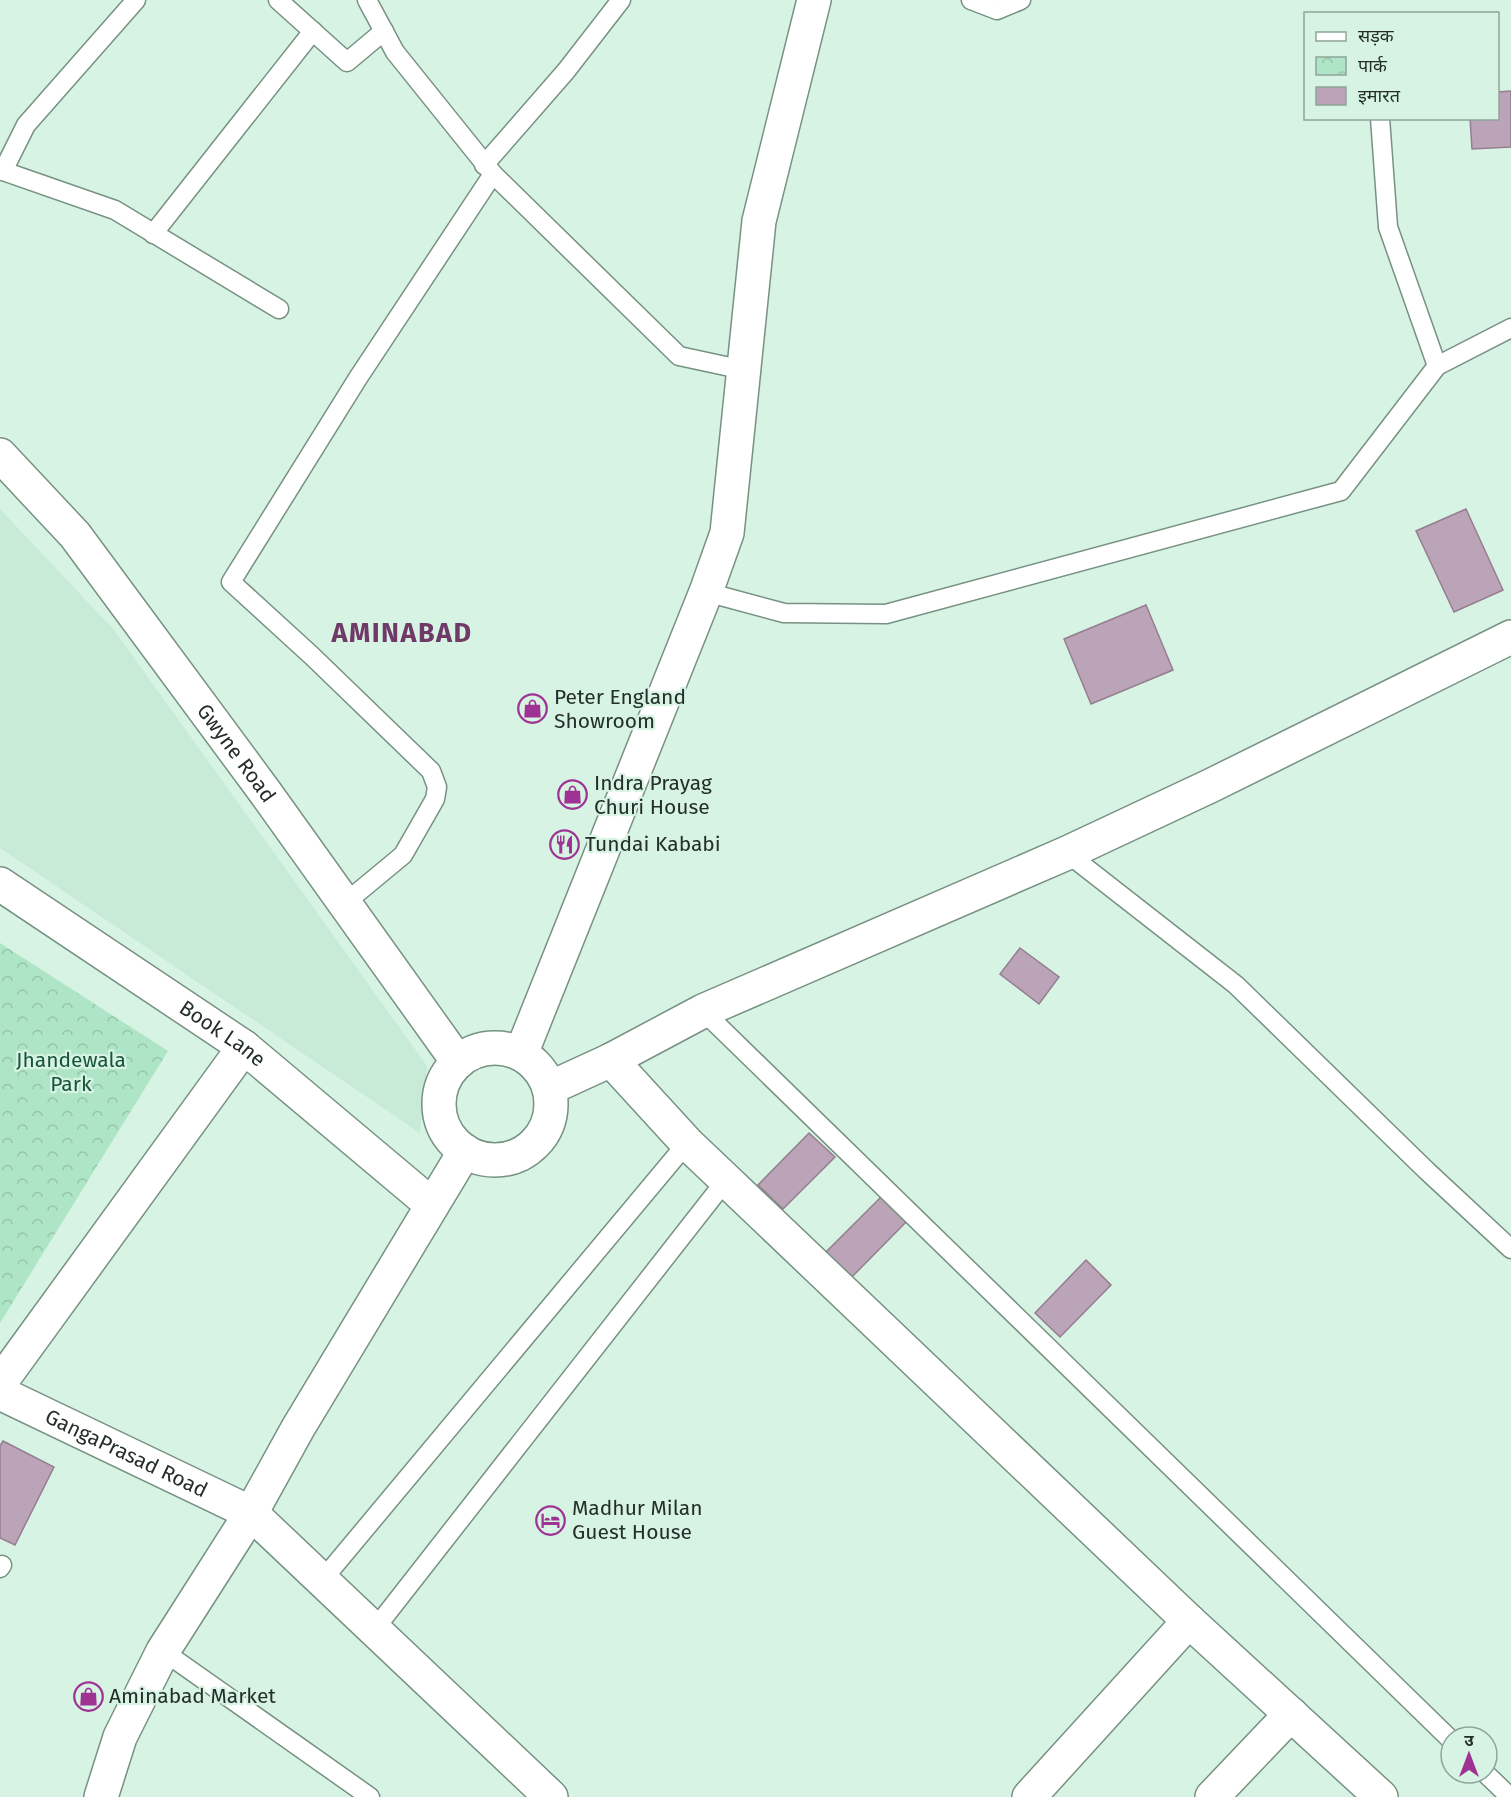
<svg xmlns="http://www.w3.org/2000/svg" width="1511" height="1797" viewBox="0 0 1511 1797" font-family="'Fira Sans','Noto Sans Devanagari',sans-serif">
  <defs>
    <pattern id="park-crowns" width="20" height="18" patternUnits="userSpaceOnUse" patternTransform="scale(1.5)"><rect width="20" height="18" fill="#aee5c6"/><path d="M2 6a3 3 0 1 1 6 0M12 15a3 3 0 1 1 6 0" fill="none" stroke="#96c5aa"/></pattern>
  </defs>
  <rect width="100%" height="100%" fill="#d7f3e3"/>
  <path fill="#c7ebd6" d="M0,509L114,630L427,1066L420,1133L0,848Z"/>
  <path fill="url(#park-crowns)" d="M0,943L168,1051L0,1323Z"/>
  <g fill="#bba4b7" stroke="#947e90" stroke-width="1.5">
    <path d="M1511,91V147L1472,149L1470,118H1498V92Z"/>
    <path d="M1466,509L1503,590L1454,612L1416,531Z"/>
    <path d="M1146,605L1173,670L1091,704L1064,639Z"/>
    <path d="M1020,948L1059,977L1039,1004L1000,974Z"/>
    <path d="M809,1133L835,1157L783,1209L758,1185Z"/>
    <path d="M884,1194L909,1219L845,1284L819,1259Z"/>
    <path d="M1086,1260L1111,1285L1060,1337L1035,1313Z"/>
    <path d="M3,1441L54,1467L15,1545L0,1538V1446Z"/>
  </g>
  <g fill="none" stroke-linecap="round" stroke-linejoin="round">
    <defs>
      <g id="lane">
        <path d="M278,0L347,62L384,31"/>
        <path d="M367,0L395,52L493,174L679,356L744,370"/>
        <path d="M971,0L997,10L1021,0"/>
        <path d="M1380,118L1388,227L1437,366"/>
        <path d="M484,165L566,71L621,0"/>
        <path d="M0,170L115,210L279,309"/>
        <path d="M3,171L26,125L136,0"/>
        <path d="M153,234L313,31"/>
        <path d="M706,592L784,613L886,614L1341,491L1437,366L1511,328"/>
        <path d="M1067,853L1236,985L1427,1171L1511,1249"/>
        <path d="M345,903L403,855L435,799L437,787L431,771L312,656L231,582L358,378L493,174"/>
        <path d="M703,1011L1451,1740"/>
        <path d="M0,1568L2,1565"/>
        <path d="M319,1584L687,1143"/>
        <path d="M374,1630L726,1180"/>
        <path d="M163,1651L370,1797"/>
        <path d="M1485,1773L1510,1797"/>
      </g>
      <g id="street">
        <path id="s1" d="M0,455L75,535L265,792L458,1062"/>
        <path d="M521,1054L706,592L727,533L759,221L814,0"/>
        <path d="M611,1060L687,1143L726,1180L1189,1621L1381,1797"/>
        <path d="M0,1383L244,1047"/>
        <path d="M251,1513L551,1797"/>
        <path d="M1029,1797L1189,1621"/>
        <path d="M1212,1797L1291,1714"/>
      </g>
      <g id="secondary">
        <path id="s2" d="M0,884L244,1047L432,1205"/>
        <circle cx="495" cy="1104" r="56"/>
        <path d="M550,1088L611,1060L703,1011L1067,853L1210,786L1511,637"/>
        <path id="s3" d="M0,1393L251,1513"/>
        <path d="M101,1797L120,1737L163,1651L251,1513L298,1428L465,1151"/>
      </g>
    </defs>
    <use href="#lane" stroke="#779182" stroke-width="21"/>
    <use href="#street" stroke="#779182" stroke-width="36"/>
    <use href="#secondary" stroke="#779182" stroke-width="36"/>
    <use href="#lane" stroke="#fff" stroke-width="18"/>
    <use href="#street" stroke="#fff" stroke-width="33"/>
    <use href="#secondary" stroke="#fff" stroke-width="33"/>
  </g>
  <defs>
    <symbol id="shop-ring" viewBox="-11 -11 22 22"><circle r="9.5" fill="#d7f3e3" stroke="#9f3394" stroke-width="1.5"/><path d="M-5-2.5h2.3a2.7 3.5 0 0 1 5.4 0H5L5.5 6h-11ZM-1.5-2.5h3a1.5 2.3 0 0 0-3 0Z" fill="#9f3394"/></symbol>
    <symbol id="restaurant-ring" viewBox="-11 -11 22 22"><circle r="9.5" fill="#d7f3e3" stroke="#9f3394" stroke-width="1.5"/><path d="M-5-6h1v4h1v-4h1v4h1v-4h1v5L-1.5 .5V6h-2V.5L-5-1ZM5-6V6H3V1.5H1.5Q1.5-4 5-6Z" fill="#9f3394"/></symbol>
    <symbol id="hotel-ring" viewBox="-11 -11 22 22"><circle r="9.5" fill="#d7f3e3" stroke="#9f3394" stroke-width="1.5"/><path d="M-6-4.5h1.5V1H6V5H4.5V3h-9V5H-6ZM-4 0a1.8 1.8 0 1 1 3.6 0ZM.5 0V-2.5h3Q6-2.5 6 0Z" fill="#9f3394"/></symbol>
  </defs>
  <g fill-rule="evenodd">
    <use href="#shop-ring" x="516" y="692" width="33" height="33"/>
    <use href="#shop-ring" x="556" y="778" width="33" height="33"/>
    <use href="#restaurant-ring" x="548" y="828" width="33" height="33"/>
    <use href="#hotel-ring" x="534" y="1504" width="33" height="33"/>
    <use href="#shop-ring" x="72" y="1680" width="33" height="33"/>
  </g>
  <g text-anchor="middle" stroke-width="4.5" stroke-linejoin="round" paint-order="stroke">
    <g font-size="21" fill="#242f29" stroke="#d7f3e3" text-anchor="start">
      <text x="554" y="704">Peter England<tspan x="554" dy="24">Showroom</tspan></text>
      <text x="594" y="790">Indra Prayag<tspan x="594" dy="24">Churi House</tspan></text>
      <text x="585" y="851">Tundai Kababi</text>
      <text x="572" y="1515">Madhur Milan<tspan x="572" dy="24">Guest House</tspan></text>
      <text x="109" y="1703">Aminabad Market</text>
    </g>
    <g font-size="21" fill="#242f29" stroke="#d7f3e3">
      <text dy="7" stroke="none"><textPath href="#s1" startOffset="381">Gwyne Road</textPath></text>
      <text dy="7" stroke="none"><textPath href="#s2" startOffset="268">Book Lane</textPath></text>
      <text dy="7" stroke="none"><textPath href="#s3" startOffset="140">GangaPrasad Road</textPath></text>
    </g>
    <g font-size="21" fill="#175439" stroke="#d7f3e3">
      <text x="71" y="1067">Jhandewala<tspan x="71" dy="24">Park</tspan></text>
    </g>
    <g font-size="27" font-weight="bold" letter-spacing="1.5" fill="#703968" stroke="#d7f3e3">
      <text x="402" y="642">AMINABAD</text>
    </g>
  </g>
  <rect x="1304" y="12" width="195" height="108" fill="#d7f3e3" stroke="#8fa599" stroke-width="1.5"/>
  <rect x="1316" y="32" width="30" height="9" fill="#ffffff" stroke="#8fa599" stroke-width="1.5"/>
  <text x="1358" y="42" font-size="18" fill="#242f29">सड़क</text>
  <rect x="1316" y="57" width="30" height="18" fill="url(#park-crowns)" stroke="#8fa599" stroke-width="1.5"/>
  <text x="1358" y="72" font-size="18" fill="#242f29">पार्क</text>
  <rect x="1316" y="87" width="30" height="18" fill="#bba4b7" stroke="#8fa599" stroke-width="1.5"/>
  <text x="1358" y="102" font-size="18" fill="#242f29">इमारत</text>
  <g transform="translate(1469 1755)"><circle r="28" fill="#d7f3e3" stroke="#8fa599" stroke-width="1.5"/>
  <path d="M0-4.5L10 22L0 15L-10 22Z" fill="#9f3394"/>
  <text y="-9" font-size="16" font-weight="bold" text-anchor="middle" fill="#242f29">उ</text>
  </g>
</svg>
